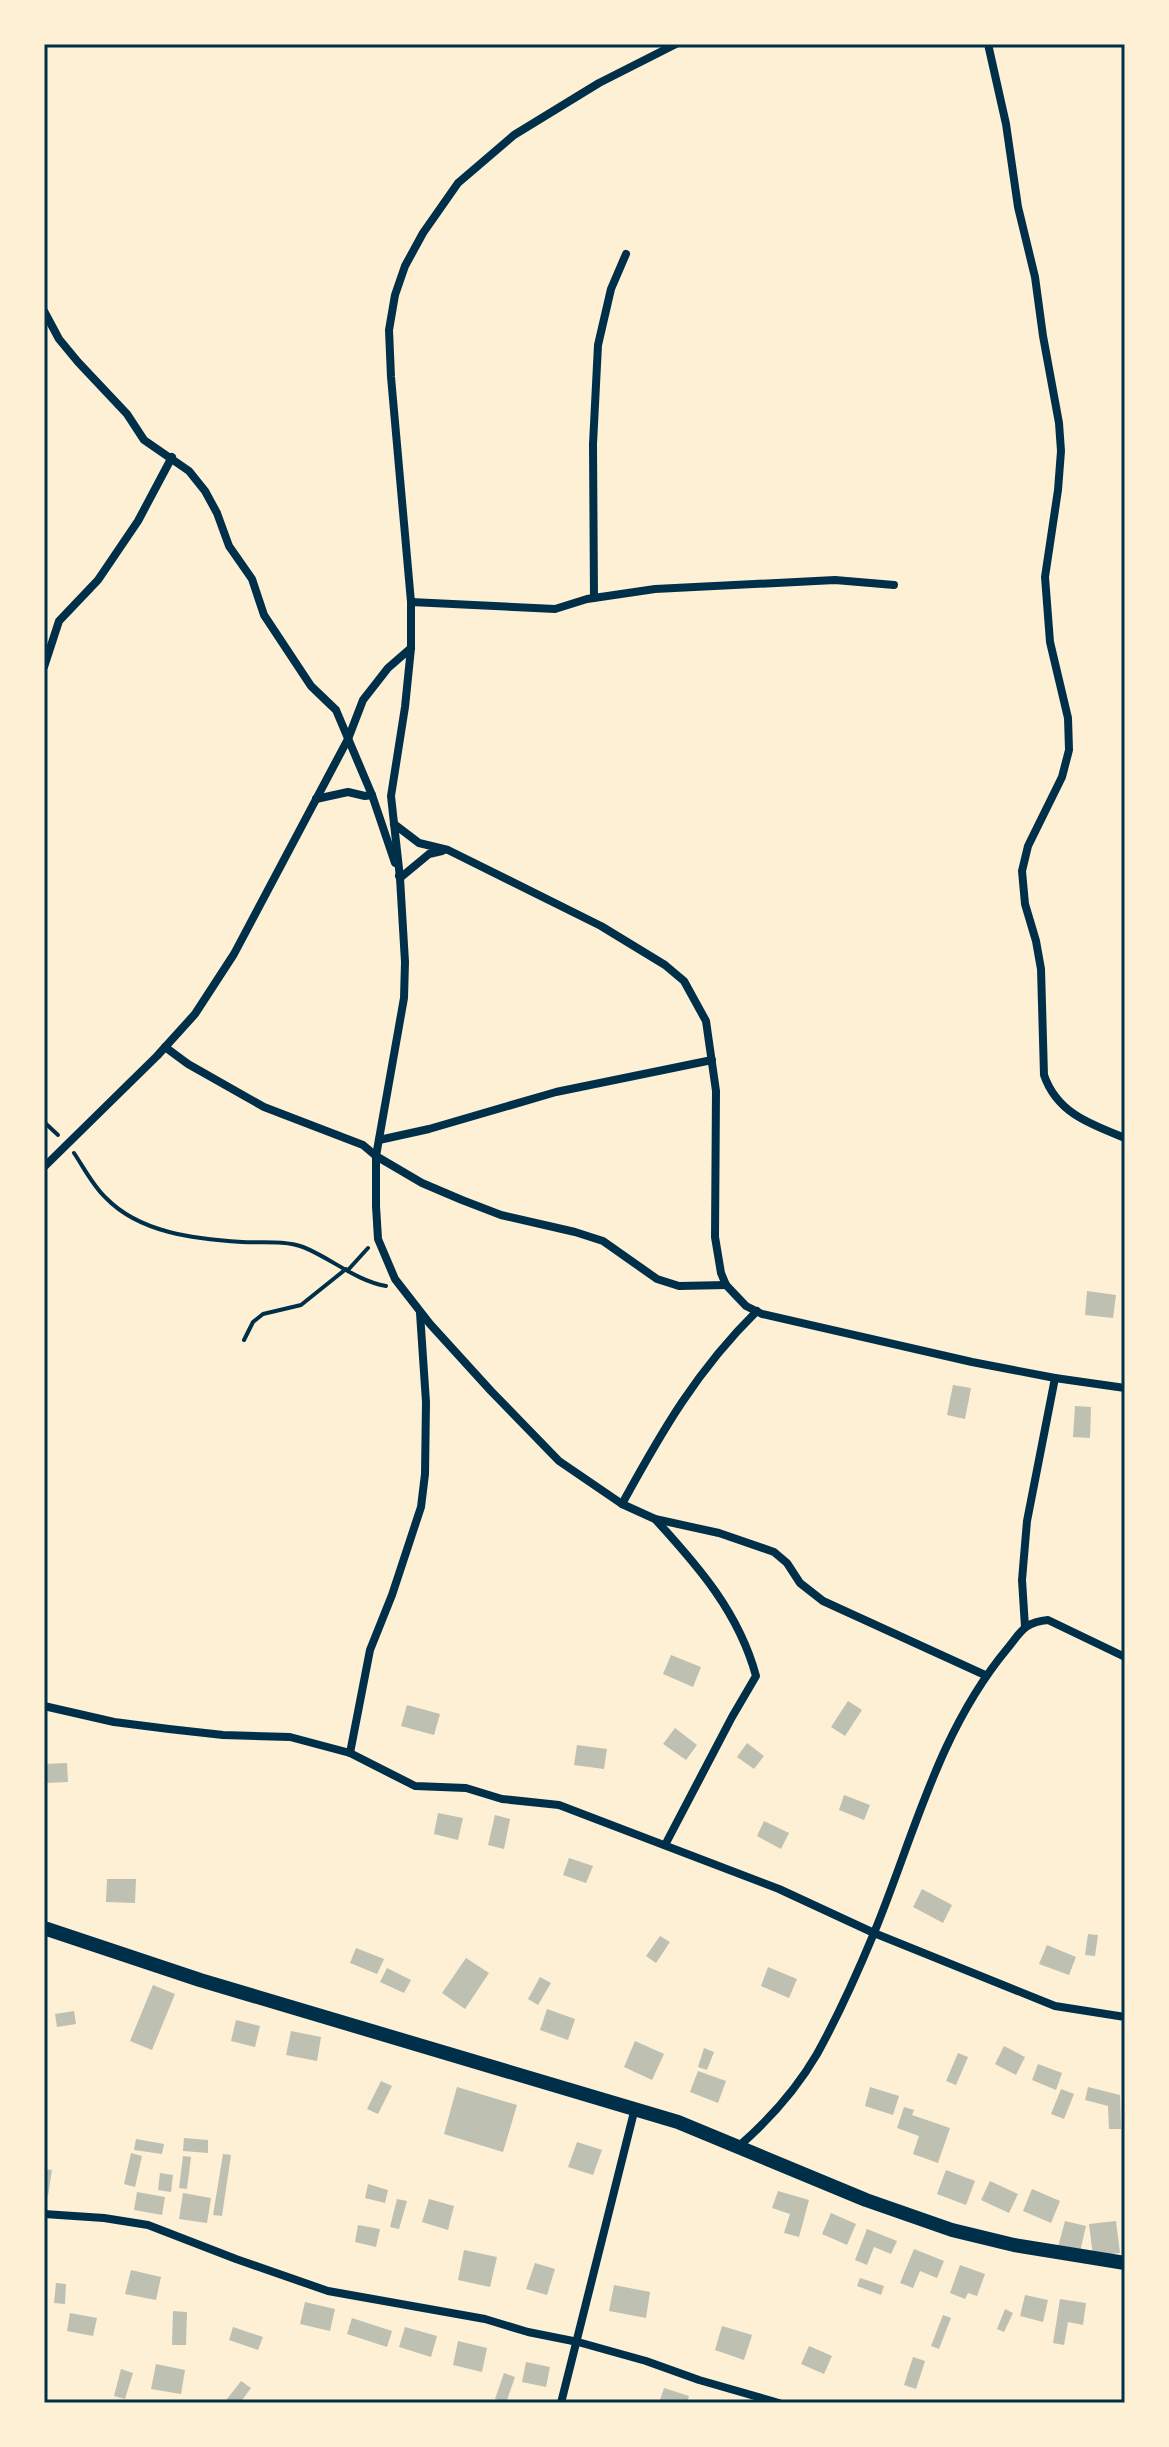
<svg xmlns="http://www.w3.org/2000/svg" width="1169" height="2447" viewBox="0 0 1169 2447" font-family="Signika,sans-serif">
  <rect width="100%" height="100%" fill="#fdf0d5"/>
  <g fill="#bec0b2">
    <path d="M1087,1291L1116,1295L1113,1318L1085,1315Z"/>
    <path d="M953,1385L971,1388L965,1419L947,1415Z"/>
    <path d="M1075,1406L1091,1407L1090,1438L1073,1437Z"/>
    <path d="M671,1655L701,1667L693,1687L663,1674Z"/>
    <path d="M848,1701L862,1710L845,1736L831,1727Z"/>
    <path d="M407,1705L440,1714L434,1735L401,1726Z"/>
    <path d="M675,1728L697,1745L686,1760L663,1744Z"/>
    <path d="M747,1743L764,1756L754,1769L737,1757Z"/>
    <path d="M577,1745L607,1749L604,1769L574,1765Z"/>
    <path d="M67,1763L68,1782L45,1783L44,1764Z"/>
    <path d="M844,1795L870,1805L864,1820L839,1810Z"/>
    <path d="M438,1813L463,1818L458,1840L434,1834Z"/>
    <path d="M495,1815L510,1819L504,1849L488,1845Z"/>
    <path d="M764,1821L789,1833L781,1849L757,1836Z"/>
    <path d="M569,1858L593,1866L586,1883L563,1875Z"/>
    <path d="M107,1879H136L135,1903L106,1902Z"/>
    <path d="M922,1889L952,1905L943,1923L913,1907Z"/>
    <path d="M1088,1934L1098,1935L1095,1956L1085,1955Z"/>
    <path d="M660,1936L670,1942L656,1963L646,1956Z"/>
    <path d="M1047,1945L1076,1957L1069,1975L1039,1964Z"/>
    <path d="M356,1948L384,1959L377,1974L350,1963Z"/>
    <path d="M466,1958L489,1973L465,2009L442,1993Z"/>
    <path d="M768,1967L797,1979L789,1998L761,1986Z"/>
    <path d="M387,1968L411,1980L404,1993L380,1982Z"/>
    <path d="M540,1977L551,1983L538,2005L528,1999Z"/>
    <path d="M153,1985L175,1994L152,2050L130,2041Z"/>
    <path d="M547,2009L575,2019L568,2040L540,2030Z"/>
    <path d="M74,2011L76,2024L57,2027L55,2014Z"/>
    <path d="M236,2020L260,2026L255,2047L231,2041Z"/>
    <path d="M291,2031L321,2037L317,2061L286,2055Z"/>
    <path d="M635,2041L664,2054L652,2080L624,2067Z"/>
    <path d="M1004,2046L1025,2057L1016,2075L995,2064Z"/>
    <path d="M704,2048L714,2052L707,2070L698,2067Z"/>
    <path d="M958,2053L968,2057L956,2085L946,2081Z"/>
    <path d="M1038,2064L1062,2073L1056,2090L1032,2080Z"/>
    <path d="M698,2071L726,2081L718,2103L690,2092Z"/>
    <path d="M381,2081L392,2086L378,2114L367,2109Z"/>
    <path d="M457,2087L517,2105L503,2152L444,2134Z"/>
    <path d="M870,2087L899,2096L893,2115L865,2106Z"/>
    <path d="M1088,2087L1120,2095L1121,2129H1109L1108,2106L1085,2100Z"/>
    <path d="M1061,2089L1074,2094L1064,2119L1051,2114Z"/>
    <path d="M904,2107L914,2110L912,2115L950,2128L938,2163L913,2154L919,2136L897,2128Z"/>
    <path d="M184,2138L208,2140V2153L183,2151Z"/>
    <path d="M136,2139L164,2144L162,2154L134,2150Z"/>
    <path d="M577,2142L602,2150L593,2175L568,2167Z"/>
    <path d="M131,2153L142,2156L135,2187L124,2184Z"/>
    <path d="M223,2154L231,2155L222,2216L213,2215Z"/>
    <path d="M183,2156L191,2157L187,2189L179,2188Z"/>
    <path d="M44,2169L52,2170L48,2196L44,2195Z"/>
    <path d="M946,2170L975,2181L966,2205L937,2194Z"/>
    <path d="M160,2173L173,2175L171,2192L158,2190Z"/>
    <path d="M990,2181L1018,2194L1009,2213L981,2200Z"/>
    <path d="M368,2184L388,2190L385,2203L365,2198Z"/>
    <path d="M1032,2189L1060,2201L1051,2223L1023,2211Z"/>
    <path d="M778,2191L809,2200L799,2237L784,2233L790,2214L772,2208Z"/>
    <path d="M137,2192L165,2197L162,2215L134,2210Z"/>
    <path d="M183,2193L211,2198L207,2223L179,2219Z"/>
    <path d="M397,2199L407,2201L399,2229L390,2227Z"/>
    <path d="M429,2199L454,2206L448,2230L422,2222Z"/>
    <path d="M831,2213L856,2224L847,2245L822,2234Z"/>
    <path d="M1065,2221L1086,2226L1080,2252L1058,2247Z"/>
    <path d="M1116,2221L1120,2253L1093,2256L1089,2224Z"/>
    <path d="M358,2225L380,2229L376,2247L355,2242Z"/>
    <path d="M867,2229L897,2241L891,2254L874,2247L867,2265L855,2260Z"/>
    <path d="M914,2249L944,2261L937,2278L920,2271L913,2288L900,2283Z"/>
    <path d="M464,2250L497,2257L490,2287L458,2280Z"/>
    <path d="M535,2263L555,2269L547,2295L526,2289Z"/>
    <path d="M960,2265L985,2274L977,2296L968,2293L965,2299L950,2293Z"/>
    <path d="M131,2270L161,2277L156,2300L125,2294Z"/>
    <path d="M860,2278L884,2286L881,2295L857,2286Z"/>
    <path d="M56,2283L66,2284L65,2304L54,2303Z"/>
    <path d="M614,2285L650,2292L646,2318L609,2311Z"/>
    <path d="M1025,2295L1048,2300L1043,2322L1020,2316Z"/>
    <path d="M1060,2299L1086,2303L1083,2325L1068,2322L1064,2345L1053,2343Z"/>
    <path d="M305,2302L335,2309L330,2331L300,2324Z"/>
    <path d="M1005,2309L1013,2313L1004,2332L997,2329Z"/>
    <path d="M173,2311L187,2312L186,2345H172Z"/>
    <path d="M70,2313L97,2318L93,2336L67,2331Z"/>
    <path d="M943,2315L951,2318L939,2349L931,2346Z"/>
    <path d="M352,2318L392,2331L387,2347L347,2334Z"/>
    <path d="M722,2326L752,2335L744,2360L715,2350Z"/>
    <path d="M233,2327L263,2337L258,2350L229,2340Z"/>
    <path d="M405,2327L437,2336L431,2357L399,2347Z"/>
    <path d="M458,2341L487,2348L482,2372L453,2365Z"/>
    <path d="M809,2346L832,2356L824,2374L801,2364Z"/>
    <path d="M913,2357L925,2361L916,2389L904,2385Z"/>
    <path d="M526,2362L550,2367L546,2387L522,2382Z"/>
    <path d="M156,2364L185,2370L181,2394L151,2389Z"/>
    <path d="M121,2369L133,2373L125,2399L114,2396Z"/>
    <path d="M504,2373L515,2377L506,2403L495,2399Z"/>
    <path d="M241,2381L251,2388L240,2403H224Z"/>
    <path d="M664,2388L689,2396L687,2403H659Z"/>
  </g>
  <g fill="none" stroke-linecap="round" stroke-linejoin="round">
    <g stroke="#003049" stroke-width="4">
      <path d="M44,1122L58,1135"/>
      <path d="M74,1153C84,1168 93,1186 106,1198C140,1233 195,1239 242,1242C262,1243 284,1240 303,1247C331,1258 356,1281 386,1286"/>
      <path d="M348,1270L368,1248"/>
      <path d="M244,1340L253,1322L263,1314L301,1305L346,1269"/>
    </g>
    <g stroke="#003049" stroke-width="8">
      <path d="M676,44L599,83L514,135L458,183L423,233L405,266L395,295L389,330L391,377L411,602V648L405,707L391,796L400,878L405,962L404,998L376,1156V1206L378,1239L395,1279L430,1324L491,1391L559,1461L622,1504L655,1519L719,1533L774,1552L787,1563L800,1583L823,1601L985,1675"/>
      <path d="M988,44L1006,124L1018,207L1035,277L1043,336L1059,423L1061,451L1058,490L1045,577L1050,642L1068,718L1069,750L1062,777L1028,846L1022,871L1025,904L1036,941L1041,969L1044,1075C1057,1113 1090,1124 1125,1138"/>
      <path d="M44,311L59,339L78,362L127,414L144,440L189,471L205,491L217,513L229,546L252,579L264,615L311,686L336,710L372,795L395,863"/>
      <path d="M594,598L593,444L598,345L611,289L626,254"/>
      <path d="M411,602L555,609L587,599L655,589L835,580L894,585"/>
      <path d="M44,667L59,621L98,580L138,521L172,457"/>
      <path d="M316,799L348,792L365,796L372,795"/>
      <path d="M394,824L419,843L448,850L601,926L665,965L684,981L706,1021L716,1091L715,1237L721,1273L726,1285L746,1306L762,1314L972,1362L1055,1378L1125,1388"/>
      <path d="M399,876L400,878L429,854L442,851"/>
      <path d="M165,1047L188,1064L264,1107L363,1145L376,1156L422,1183L462,1200L501,1215L575,1232L603,1241L657,1279L679,1286L726,1285"/>
      <path d="M379,1140L429,1129L556,1092L712,1060"/>
      <path d="M44,1167L157,1056L195,1014L234,954L348,739L363,700L388,668L411,648"/>
      <path d="M622,1504C662,1431 697,1370 757,1311"/>
      <path d="M655,1519C699,1567 739,1613 756,1676L732,1717L665,1845"/>
      <path d="M1025,1627L1022,1580L1027,1521L1055,1378"/>
      <path d="M44,1706L114,1722L169,1729L223,1735L290,1737L350,1753L415,1786L466,1788L502,1799L559,1805L779,1889L874,1933L1055,2006L1125,2017"/>
      <path d="M350,1753L370,1650L392,1595L421,1507L425,1474L426,1402L420,1313"/>
      <path d="M739,2146C770,2119 796,2090 817,2054C838,2016 857,1974 874,1933C914,1836 938,1732 1007,1649C1021,1632 1024,1622 1048,1620L1125,1657"/>
      <path d="M44,2214L104,2218L148,2225L236,2259L328,2291L485,2319L528,2332L578,2342L646,2361L699,2380L779,2403"/>
      <path d="M561,2403L635,2108"/>
    </g>
    <path stroke="#003049" stroke-width="14" d="M44,1928L200,1980L678,2122L866,2200L952,2230L1014,2245L1125,2263"/>
  </g>
  <rect width="1169" height="2447" fill="none" stroke="#fdf0d5" stroke-width="92"/>
  <rect x="46" y="46" width="1077" height="2355" fill="none" stroke="#003049" stroke-width="3"/>
</svg>
